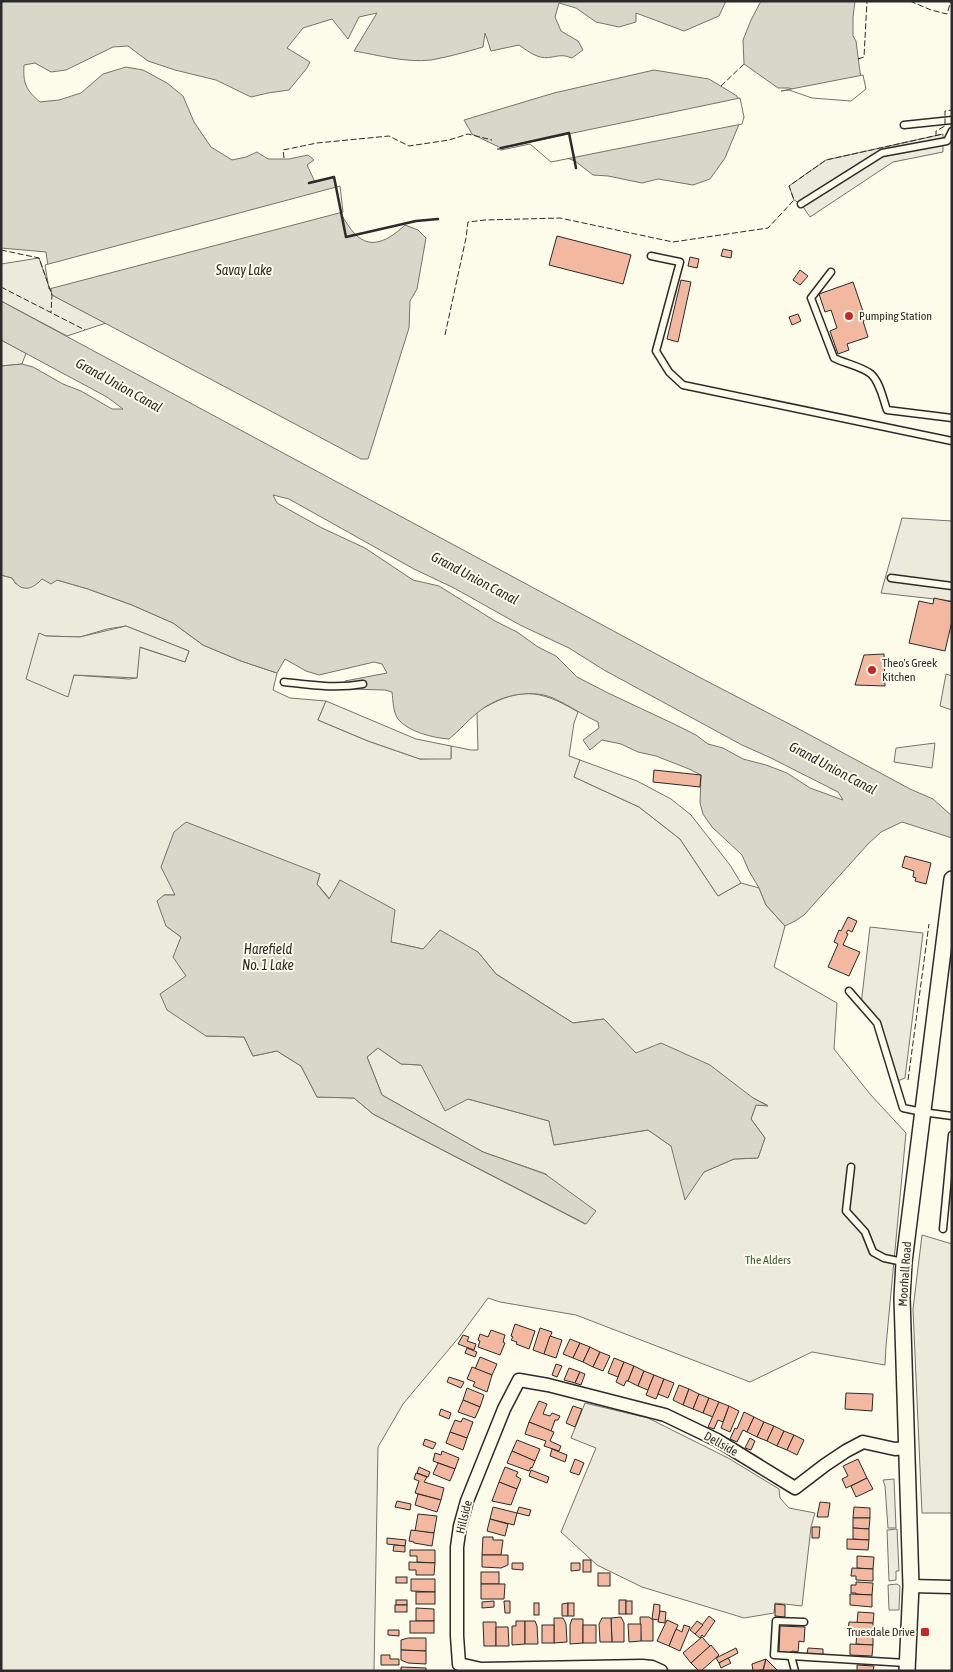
<svg xmlns="http://www.w3.org/2000/svg" width="953" height="1672" viewBox="0 0 953 1672" font-family="'Asap Condensed',sans-serif">
  <rect width="100%" height="100%" fill="#fdfbea"/>
  <g fill="#ecebdb" stroke="#74746e" fill-rule="evenodd">
    <path d="M39,258L52,295L106,323L67,336L1,301V264Z"/>
    <path d="M1,340L26,353L22,364L1,366Z"/>
    <path d="M1,575L12,578L16,584L38,583L42,579L57,580L88,589L132,605L173,623L203,645L241,661L277,673L273,690L290,698L326,701L318,720L368,741L420,759L451,758V746L471,750H478L477,712C518,687 538,688 578,712L574,723L569,756L580,760L574,777L639,807L680,839L718,896L741,883L759,888L766,905L785,926L774,967L837,1003L834,1049L870,1094L906,1133L886,1346L885,1365L812,1352L750,1382L576,1315L500,1302L488,1298L460,1336L403,1404L378,1447L374,1671H1ZM126,626L189,651L185,662L139,647L137,678L129,679L74,675L67,696L39,634L46,636L80,637L107,629ZM320,874L317,884L330,899L340,880L391,942L423,949L478,952L496,974L573,1023L604,1019L636,1054L753,1098L767,1105H756L751,1119L765,1138L758,1158L734,1159L704,1172L671,1146L648,1130L554,1145L549,1121L468,1099L421,1065L401,1064L378,1048L367,1057L382,1095L483,1152L546,1174L585,1224L373,1114L354,1098L317,1097L301,1066L277,1051L253,1056L244,1037L206,1036L187,976L181,937L166,926L164,895H175Z"/>
    <path d="M946,674L952,676V710L940,706Z"/>
    <path d="M935,743L932,768L894,762L896,748Z"/>
    <path d="M922,1235L952,1244V1513H922L913,1309Z"/>
    <path d="M585,1403L648,1418L728,1458L779,1489L780,1498L789,1508L815,1513L811,1527L802,1606L775,1603L774,1613L744,1618L642,1587L597,1565L561,1532L596,1448L571,1438Z"/>
    <path d="M894,1479L896,1528H888L885,1486L883,1480Z"/>
    <path d="M897,1529L899,1571H896V1580L889,1581L887,1530Z"/>
    <path d="M897,1584L900,1586L899,1610H889L888,1585Z"/>
  </g>
  <g fill="#eceadb" stroke="#74746e">
    <path d="M943,134V152L893,162L810,217L801,204L794,200L789,186L826,160Z"/>
    <path d="M902,518L952,521V601L881,593Z"/>
    <path d="M126,626L189,651L185,662L140,647L137,678L74,675L68,697L26,679L39,633L46,636L80,637Z"/>
    <path d="M326,701L416,739L451,746V759H420L368,741L318,720Z"/>
    <path d="M580,760L637,781L671,799L691,815L730,865L741,883L718,896L680,839L639,807L574,777Z"/>
    <path d="M870,927L923,933L905,1078L895,1082L877,1023L861,1005Z"/>
  </g>
  <g fill="#d8d7c9" stroke="#74746e" fill-rule="evenodd">
    <path d="M1,1H726L719,16L684,31L636,13V22L619,27L596,22L576,8L559,3L555,17L561,31L578,41L583,50L572,58C558,52 553,60 540,57C533,55 526,50 519,45L491,51L485,33L483,47C466,52 448,57 431,60C406,63 378,55 354,51L377,13L359,17L348,39L332,19L303,28L287,48L310,62L307,68L289,90L268,93L251,97L216,80L175,70L148,61L128,46L113,47L66,70L51,72L35,63L24,65C23,84 26,90 40,102L59,100L81,93L103,74L126,67L143,70L167,83L183,96L194,122L211,147L232,160L246,157L257,152L268,159H289L308,155L314,160L307,165L315,182L334,177C338,188 337,200 340,211C342,216 345,221 348,225C365,252 385,244 405,225L418,230L426,238L417,289L410,301L409,328L368,459H361L52,295L46,252L1,248Z"/>
    <path d="M761,1H855L853,17V36L856,41L860,72L864,88L813,96L789,88H778L744,64L743,40L751,20Z"/>
    <path d="M654,70L709,79L737,96L742,117L725,158L710,179L693,185L658,179L642,183L608,176L593,175L575,161L567,158L551,159L531,141L501,148L472,134L464,120L554,93Z"/>
    <path d="M1,301L697,676L797,728L910,789L933,799L952,816V838L902,822L881,832L868,844L804,915L795,921L785,926L766,905L759,888L749,871L742,855L712,827L703,814L700,803L701,775L689,769L656,756L638,752L621,744L602,740L590,750L583,740L599,728L598,722C582,715 569,705 553,698C529,688 497,696 477,713C467,721 459,731 449,739C434,738 408,732 398,719C393,712 393,700 392,692L385,690L348,689L345,681L387,673L382,664L374,662L319,675L306,671L285,659L277,673L241,661L203,645L173,623L132,605L88,589L57,580L51,584L42,579C32,590 21,593 12,578L1,575V366L22,364L33,367L63,384L81,391L112,409H123L107,397L1,340ZM273,495L289,499L414,569L454,588L520,625L569,648L604,670L742,745L771,758L838,792L843,800L810,788L787,773L766,765L743,759L723,748L708,744L696,735L674,724L608,693L577,677L556,656L538,647L517,632L495,621L439,586L413,580L365,548L322,528L277,503Z"/>
    <path d="M186,822L320,874L317,884L329,899L340,880L395,910L391,942L423,949L440,930L478,952L496,974L573,1023L604,1019L636,1053L661,1043L710,1065L753,1098L768,1106L756,1105L751,1119L765,1138L758,1158L734,1159L704,1172L685,1200L671,1146L648,1130L554,1145L549,1121L468,1099L445,1111L421,1065L401,1064L378,1048L367,1057L382,1095L483,1152L545,1174L596,1211L586,1224L373,1114L354,1098L317,1097L301,1066L277,1051L253,1056L244,1037L206,1036L167,1010L160,994L186,976L173,957L181,937L166,926L157,901L164,895H175L161,867L174,832Z"/>
  </g>
  <g fill="#fdfbea" stroke="#74746e">
    <path d="M863,75L866,89L851,101L812,98L789,90L781,91Z"/>
    <path d="M740,98L744,117L742,124L551,162L530,144L501,150L497,149Z"/>
    <path d="M340,186L343,212L49,289L45,265Z"/>
  </g>
  <g fill="#f2b8a0" stroke="#2b2b2b">
    <path d="M557,236L631,255L623,284L549,265Z"/>
    <path d="M723,249L732,251L731,258L721,256Z"/>
    <path d="M690,257L699,259L697,268L688,266Z"/>
    <path d="M800,270L808,276L800,285L793,280Z"/>
    <path d="M681,280L691,282L678,342L667,339Z"/>
    <path d="M853,282L866,320L863,321L868,337L847,344L849,350L838,354L830,331L837,328L831,310L825,312L819,294Z"/>
    <path d="M798,314L801,321L792,325L789,317Z"/>
    <path d="M934,598L952,602V621L945,651L909,643L919,601L933,604Z"/>
    <path d="M884,654L885,686L855,685L864,655Z"/>
    <path d="M654,770L701,775L700,787L653,782Z"/>
    <path d="M905,856L931,863L926,884L915,881L916,878L913,877L914,871L902,867Z"/>
    <path d="M848,917L857,921L852,932L848,930L846,933L848,934L843,945L860,952L849,976L828,967L838,944L834,942L839,930L841,931Z"/>
    <path d="M515,1324L535,1331L529,1349L516,1344L517,1342L511,1340L513,1337L511,1336Z"/>
    <path d="M540,1328L552,1332L544,1354L533,1350Z"/>
    <path d="M491,1330L505,1335L503,1342L505,1343L500,1355L478,1347L480,1341L478,1340L480,1334L488,1337Z"/>
    <path d="M463,1335L469,1337L467,1341L476,1344L474,1350L458,1344Z"/>
    <path d="M550,1336L562,1340L556,1358L544,1354Z"/>
    <path d="M570,1339L580,1343L573,1358L563,1354Z"/>
    <path d="M580,1343L590,1347L583,1362L573,1358Z"/>
    <path d="M590,1347L600,1352L593,1367L583,1362Z"/>
    <path d="M467,1348L477,1352L475,1357L465,1353Z"/>
    <path d="M600,1352L610,1356L603,1371L593,1367Z"/>
    <path d="M480,1357L497,1364L492,1375L475,1369Z"/>
    <path d="M614,1358L624,1362L618,1377L608,1373Z"/>
    <path d="M624,1362L634,1366L628,1381H626L624,1386L616,1382Z"/>
    <path d="M556,1364L562,1366L557,1377L552,1375Z"/>
    <path d="M634,1366L644,1371L638,1386L628,1381Z"/>
    <path d="M472,1367L492,1375L487,1392L473,1386L475,1382L467,1379Z"/>
    <path d="M569,1368L580,1372L575,1383L564,1380Z"/>
    <path d="M644,1371L654,1375L648,1390L638,1386Z"/>
    <path d="M580,1372L585,1374L581,1385L575,1383Z"/>
    <path d="M654,1375L664,1379L656,1399L646,1395Z"/>
    <path d="M449,1377L464,1382L461,1388L447,1382Z"/>
    <path d="M664,1379L674,1383L668,1398L658,1394Z"/>
    <path d="M679,1385L689,1389L683,1405L673,1400Z"/>
    <path d="M467,1388L484,1395L480,1407L463,1400Z"/>
    <path d="M689,1389L699,1394L693,1409L683,1405Z"/>
    <path d="M846,1393L873,1394L872,1411L845,1409Z"/>
    <path d="M699,1394L709,1398L703,1413L693,1409Z"/>
    <path d="M709,1398L719,1402L713,1417L703,1413Z"/>
    <path d="M463,1400L480,1407L475,1418L458,1412Z"/>
    <path d="M539,1401L547,1404L543,1414L550,1416L552,1413L560,1416L558,1420H555L551,1431L529,1422Z"/>
    <path d="M719,1402L729,1406L723,1422L718,1420L714,1429L708,1427Z"/>
    <path d="M573,1406L582,1409L575,1427L566,1423Z"/>
    <path d="M729,1406L739,1411L730,1432L721,1428Z"/>
    <path d="M441,1409L451,1413L449,1419L439,1415Z"/>
    <path d="M744,1412L754,1417L747,1432L743,1430L737,1442L730,1439L735,1428L737,1429Z"/>
    <path d="M754,1417L764,1422L757,1437L747,1432Z"/>
    <path d="M463,1418L473,1422L467,1438L450,1432L455,1420L461,1422Z"/>
    <path d="M529,1422L554,1432L550,1441L561,1446L559,1451L544,1446L546,1441L525,1434Z"/>
    <path d="M764,1422L774,1426L767,1441L757,1437Z"/>
    <path d="M774,1426L784,1431L777,1446L767,1441Z"/>
    <path d="M784,1431L794,1435L787,1450L777,1446Z"/>
    <path d="M450,1432L467,1438L463,1450L446,1443Z"/>
    <path d="M794,1435L804,1440L797,1455L787,1450Z"/>
    <path d="M750,1438L755,1441L751,1450L745,1448Z"/>
    <path d="M425,1439L436,1443L433,1449L423,1445Z"/>
    <path d="M517,1440L540,1449L535,1461L512,1451Z"/>
    <path d="M552,1449L567,1455L565,1462L550,1456Z"/>
    <path d="M442,1451L459,1458L455,1469L433,1461L435,1453L441,1455Z"/>
    <path d="M512,1451L535,1461L532,1468L531,1467L529,1471L507,1463Z"/>
    <path d="M575,1459L584,1463L579,1475L570,1472Z"/>
    <path d="M858,1459L867,1478L846,1488L842,1479L848,1476L843,1466Z"/>
    <path d="M438,1463L455,1469L450,1481L433,1474Z"/>
    <path d="M419,1467L430,1472L428,1477L417,1473Z"/>
    <path d="M505,1467L518,1472L516,1476L521,1479L517,1489L499,1482Z"/>
    <path d="M531,1470L549,1477L547,1483L529,1476Z"/>
    <path d="M416,1473L427,1477L424,1482L444,1488L441,1500L415,1493L419,1481L414,1479Z"/>
    <path d="M867,1478L873,1489L856,1497L851,1486Z"/>
    <path d="M499,1482L517,1489L511,1505L492,1501Z"/>
    <path d="M418,1494L441,1500L437,1512L415,1505Z"/>
    <path d="M397,1501L411,1504L410,1510L395,1507Z"/>
    <path d="M820,1502L830,1503L828,1517H817Z"/>
    <path d="M493,1507L517,1513L514,1525L490,1519Z"/>
    <path d="M519,1507L531,1510L529,1516L517,1513Z"/>
    <path d="M854,1507L870,1508V1518H853Z"/>
    <path d="M418,1514L437,1516L434,1533L415,1531Z"/>
    <path d="M853,1518H870L869,1529L853,1528Z"/>
    <path d="M490,1519L508,1524L505,1536L487,1531Z"/>
    <path d="M812,1527H820L819,1538H812Z"/>
    <path d="M853,1528L869,1529V1540L853,1539Z"/>
    <path d="M411,1530L434,1533L432,1546L414,1543V1542L409,1541Z"/>
    <path d="M483,1537H493V1540H503L501,1555H482Z"/>
    <path d="M387,1538L406,1540L405,1546L387,1544Z"/>
    <path d="M847,1539L869,1540L868,1550L847,1549Z"/>
    <path d="M394,1545L405,1546V1552L393,1551Z"/>
    <path d="M410,1550H435V1563L417,1562V1556H410Z"/>
    <path d="M482,1555H508V1565L501,1568L482,1567Z"/>
    <path d="M857,1556L874,1557L873,1569L857,1568Z"/>
    <rect x="583" y="1560" width="8" height="12"/>
    <path d="M409,1562L435,1563L434,1575H416V1570H409Z"/>
    <path d="M512,1563H523V1570L512,1569Z"/>
    <path d="M571,1563H580V1570L571,1571Z"/>
    <path d="M852,1568L873,1569V1581L856,1580V1576H851Z"/>
    <rect x="481" y="1572" width="18" height="12"/>
    <rect x="598" y="1573" width="12" height="13"/>
    <rect x="396" y="1577" width="11" height="6"/>
    <path d="M411,1579H435V1592L411,1591Z"/>
    <path d="M856,1582L873,1583L872,1595L856,1594V1593H851V1585H856Z"/>
    <path d="M481,1584H505L504,1599H481Z"/>
    <rect x="416" y="1592" width="19" height="12"/>
    <path d="M850,1594L872,1595V1607L850,1605Z"/>
    <rect x="396" y="1600" width="11" height="5"/>
    <rect x="619" y="1600" width="7" height="14"/>
    <path d="M494,1601V1607L482,1608V1602Z"/>
    <path d="M504,1601H510V1613H505Z"/>
    <rect x="626" y="1601" width="6" height="13"/>
    <rect x="534" y="1603" width="5" height="12"/>
    <path d="M568,1603V1616H562V1604Z"/>
    <rect x="568" y="1603" width="6" height="13"/>
    <path d="M654,1604L660,1605L659,1620L652,1619Z"/>
    <path d="M775,1604L785,1605V1617L775,1616Z"/>
    <rect x="395" y="1605" width="12" height="7"/>
    <path d="M416,1608L434,1609V1621H416Z"/>
    <path d="M660,1611L666,1612L665,1623L658,1622Z"/>
    <path d="M858,1612L874,1613L873,1623H857Z"/>
    <path d="M709,1616L715,1621L704,1637L702,1635L700,1638L695,1634Z"/>
    <path d="M621,1617L624,1623V1642H612L611,1618Z"/>
    <path d="M640,1617H649L653,1620V1641H641Z"/>
    <path d="M554,1618H563L566,1624L567,1642L554,1643Z"/>
    <path d="M602,1618H611L612,1642H600L599,1624Z"/>
    <path d="M572,1619H583V1643L570,1644V1625Z"/>
    <path d="M667,1620L678,1625L669,1646L657,1641Z"/>
    <rect x="410" y="1621" width="24" height="12"/>
    <path d="M516,1621H525V1644L512,1645V1626H516Z"/>
    <path d="M525,1621H535L537,1626L538,1644H525Z"/>
    <path d="M697,1621L703,1625L695,1634L690,1630Z"/>
    <path d="M483,1622H496V1646H484Z"/>
    <path d="M849,1622L873,1623V1634L857,1633V1630H848Z"/>
    <path d="M628,1624H641V1641L629,1642Z"/>
    <rect x="542" y="1625" width="12" height="18"/>
    <rect x="583" y="1625" width="13" height="18"/>
    <path d="M684,1625L690,1627L680,1651L669,1646L676,1629L682,1632Z"/>
    <path d="M780,1626L805,1627L804,1642L799,1641L798,1652L792,1651V1654L779,1653Z"/>
    <path d="M496,1627H508L509,1646H496Z"/>
    <path d="M388,1630H399V1636L388,1635Z"/>
    <path d="M857,1633L873,1634V1645L856,1644Z"/>
    <path d="M702,1637L710,1646L691,1663L683,1653Z"/>
    <path d="M408,1638H426V1651L401,1650V1640Z"/>
    <path d="M850,1644L873,1645L872,1656L850,1655Z"/>
    <path d="M711,1645L719,1655L701,1671H699L691,1663Z"/>
    <path d="M736,1648L738,1653L719,1663L716,1658Z"/>
    <path d="M808,1648L823,1649V1655L807,1654Z"/>
    <path d="M401,1650L426,1651V1664L408,1663L401,1660Z"/>
    <path d="M381,1655H390V1659H399V1665H381Z"/>
    <path d="M728,1658L731,1663L721,1668L719,1663Z"/>
    <path d="M766,1659L763,1670L753,1671L752,1664Z"/>
    <path d="M766,1659L778,1671H763Z"/>
    <path d="M857,1665L874,1666L873,1671H857Z"/>
    <path d="M401,1667L426,1668V1671H401Z"/>
  </g>
  <g fill="none" stroke-linecap="round" stroke-linejoin="round">
    <defs>
      <g id="service">
        <path d="M904,125L952,120"/>
        <path d="M801,204L882,153L947,141L952,131"/>
        <path d="M651,256L680,262L656,351L669,372L683,385L952,441"/>
        <path d="M831,272L811,298L834,358C844,363 863,367 871,374C880,382 883,399 887,410L952,418"/>
        <path d="M891,578L952,586"/>
        <path d="M284,682C311,685 336,689 363,684"/>
        <path d="M849,991L877,1023L903,1108L922,1112L952,1116"/>
        <path d="M851,1167L846,1211L865,1232L873,1252L884,1258L903,1262"/>
        <path d="M943,1229L952,1135"/>
        <path d="M804,1622L776,1621L774,1655L906,1663"/>
        <path d="M791,1656L795,1671"/>
      </g>
      <g id="minor">
        <path d="M911,1586L952,1587"/>
        <path d="M661,1671L652,1667L642,1666L481,1669L459,1664L457,1636V1547L460,1526L467,1501L504,1409L519,1380L548,1385L665,1415L717,1440L795,1488L825,1465L846,1451L863,1442L895,1449L907,1448"/>
      </g>
      <path id="tertiary" d="M907,1671L911,1586L902,1298L904,1262L952,879"/>
    </defs>
    <use href="#service" stroke="#2b2b2b" stroke-width="9"/>
    <use href="#minor" stroke="#2b2b2b" stroke-width="15"/>
    <use href="#tertiary" stroke="#2b2b2b" stroke-width="18"/>
    <use href="#service" stroke="#fdfbea" stroke-width="6"/>
    <use href="#minor" stroke="#fdfbea" stroke-width="12"/>
    <use href="#tertiary" stroke="#fdfbea" stroke-width="15"/>
    <g stroke="#2b2b2b" stroke-width="1" stroke-dasharray="6 2.5" stroke-linecap="butt">
      <path d="M910,1L931,10L947,14L951,1"/>
      <path d="M858,59L864,57L867,1"/>
      <path d="M721,86L744,64"/>
      <path d="M936,136V131L945,126V111L952,110"/>
      <path d="M284,158L283,150L317,143L389,136L409,146L449,140L468,134L492,140"/>
      <path d="M1,250L39,258L52,295L51,312"/>
      <path d="M1,287L85,330"/>
      <path d="M445,335L466,238L468,222L485,220L560,218L673,242L768,228L794,200L789,186L826,160L943,134"/>
      <path d="M908,1080L929,924"/>
    </g>
    <g stroke="#2b2b2b" stroke-width="2.5">
      <path d="M501,148L569,133L576,168"/>
      <path d="M309,183L334,177L346,237L416,221L438,219"/>
    </g>
  </g>
  <g fill="#c62828" stroke="#fdfbea" stroke-width="2">
    <circle cx="849" cy="316" r="5"/>
    <circle cx="872" cy="670" r="5"/>
    <rect x="920" y="1627" width="10" height="10" rx="2.5"/>
  </g>
  <g text-anchor="middle" stroke-width="4" stroke-linejoin="round" paint-order="stroke">
    <g font-size="12" fill="#2b2b2b" stroke="#fdfbea" text-anchor="start">
      <text x="859" y="320">Pumping Station</text>
      <text x="882" y="667">Theo's Greek<tspan x="882" dy="14">Kitchen</tspan></text>
      <text x="915" y="1636" text-anchor="end">Truesdale Drive</text>
    </g>
    <g font-size="12" fill="#34623c" stroke="#fdfbea">
      <text x="768" y="1264">The Alders</text>
    </g>
    <g font-size="12" fill="#2b2b2b" stroke="#fdfbea">
      <text transform="translate(905 1274) rotate(-86)" y="4">Moorhall Road</text>
      <text transform="translate(721 1444) rotate(29)" y="4">Dellside</text>
      <text transform="translate(464 1517) rotate(-76)" y="4">Hillside</text>
    </g>
    <g font-size="14" font-style="italic" fill="#2b2b2b" stroke="#fdfbea">
      <text x="244" y="275">Savay Lake</text>
      <text transform="translate(119 385) rotate(29)" y="5">Grand Union Canal</text>
      <text transform="translate(475 578) rotate(28)" y="5">Grand Union Canal</text>
      <text transform="translate(833 768) rotate(28)" y="5">Grand Union Canal</text>
      <text x="268" y="954">Harefield<tspan x="268" dy="16">No. 1 Lake</tspan></text>
    </g>
  </g>
  <rect width="953" height="1672" fill="none" stroke="#2b2b2b" stroke-width="5"/>
</svg>
